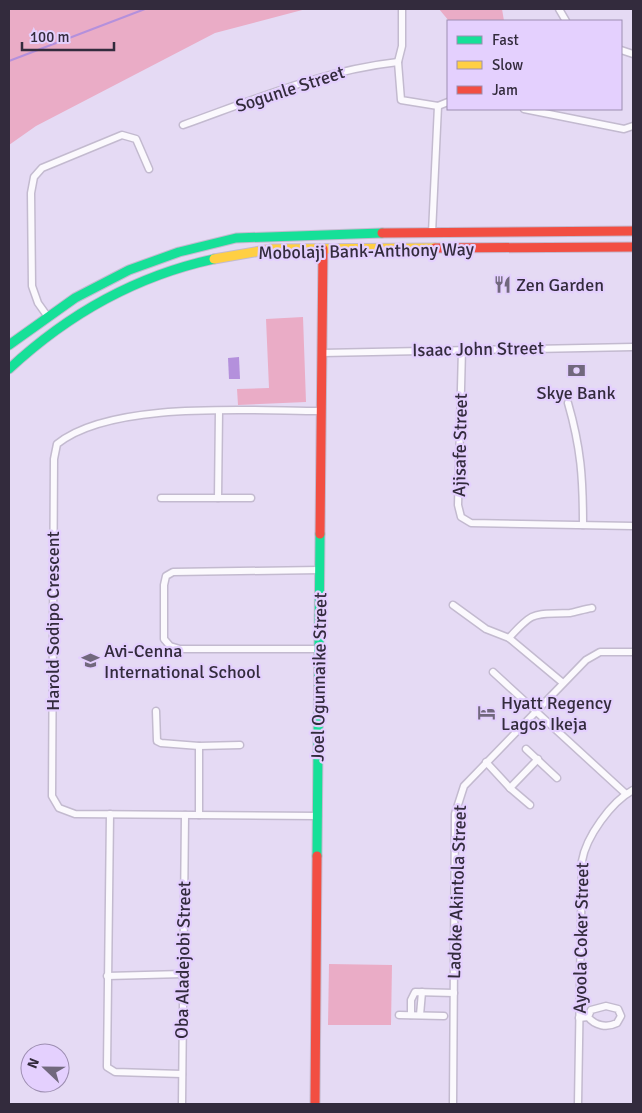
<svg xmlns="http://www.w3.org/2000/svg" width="642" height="1113" viewBox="0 0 642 1113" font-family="Signika,sans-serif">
  <rect width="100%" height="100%" fill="#e5daf4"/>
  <g fill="#eaacc6">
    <path d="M12,9H306L215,33L36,126L9,145V11Z"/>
    <path d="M439,9H502L504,21H449Z"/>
    <path d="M303,317L306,402L238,405L237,389L269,388L266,319Z"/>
    <path d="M329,964L392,965L391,1025H328Z"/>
  </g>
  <path fill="#b490dc" d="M239,357L240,379H229L228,358Z"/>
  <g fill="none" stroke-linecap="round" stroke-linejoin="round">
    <path stroke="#b490dc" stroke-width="2" d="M9,61L145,9"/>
    <defs>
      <g id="street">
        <path d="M402,9V46L398,62L401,100L438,106L448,102"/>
        <path d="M559,9L566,21"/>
        <path d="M621,50L633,54"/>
        <path d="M524,109L624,129L633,126"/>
        <path d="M183,125C253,100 324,70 398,62"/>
        <path d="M432,233L438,106"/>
        <path d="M48,317L38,303L32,286L31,193L34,177L42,168L122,135L136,139L149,169"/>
        <path d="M462,349L458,505L461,517L471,523L633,526"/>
        <path d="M322,353L633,347"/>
        <path d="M568,403C581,448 583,478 583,525"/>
        <path d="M161,498H251"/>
        <path d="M218,498L219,411"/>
        <path d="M453,605L486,629L509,638L563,683"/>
        <path d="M509,638C535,609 534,615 570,613C577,612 584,609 592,608"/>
        <path d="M319,649H180L170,646L164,639V585L166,576L173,572L320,570"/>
        <path d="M493,672L626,794"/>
        <path d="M156,711L157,741L161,743L199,746L240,745"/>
        <path d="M199,746V815"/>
        <path d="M526,749L557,778"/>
        <path d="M486,762L510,788L530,805"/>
        <path d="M510,788L538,759"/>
        <path d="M110,814L107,1067L115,1072L182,1074"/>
        <path d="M318,816L75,814L59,808L52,796L54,459L57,444C111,400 252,411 321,411"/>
        <path d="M107,976L183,974"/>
        <path d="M399,1015L444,1016"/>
        <path d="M411,1015V1000L415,992L454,993"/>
        <path d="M420,1015L422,992"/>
        <path d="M579,1018L588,1017C595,1026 607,1028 617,1023L621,1016L618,1009L606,1006L591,1010L588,1017"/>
        <path d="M182,1104L185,815"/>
        <path d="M453,1104L455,814L464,786L586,660L600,652H633"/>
        <path d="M578,1104L582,861C586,837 611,802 633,790"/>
      </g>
      <g id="fast">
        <path d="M9,345L75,298L129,270L179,252L236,238L382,233"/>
        <path d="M9,369C67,315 136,276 214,259"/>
        <path d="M317,856L320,534"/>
      </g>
      <path id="slow" d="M214,259L272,249L435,248"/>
      <g id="jam">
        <path d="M382,233L633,231"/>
        <path d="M435,248L633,247"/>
        <path d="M320,534L323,249"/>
        <path d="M315,1104L317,856"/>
      </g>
    </defs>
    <use href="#street" stroke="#c3bacf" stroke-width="9"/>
    <use href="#fast" stroke="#c3bacf" stroke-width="11"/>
    <use href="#slow" stroke="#c3bacf" stroke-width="11"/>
    <use href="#jam" stroke="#c3bacf" stroke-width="11"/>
    <use href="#street" stroke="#fbf9fd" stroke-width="6"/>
    <use href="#fast" stroke="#16e098" stroke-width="9"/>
    <use href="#slow" stroke="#ffcf43" stroke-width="9"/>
    <use href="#jam" stroke="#f24e42" stroke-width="9"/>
  </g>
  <defs>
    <symbol id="restaurant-bare" viewBox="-9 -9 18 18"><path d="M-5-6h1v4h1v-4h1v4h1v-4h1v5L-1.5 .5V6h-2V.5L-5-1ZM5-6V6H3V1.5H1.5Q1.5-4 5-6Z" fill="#71687d" stroke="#e4d0fe" stroke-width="2.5" paint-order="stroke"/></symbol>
    <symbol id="bank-bare" viewBox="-9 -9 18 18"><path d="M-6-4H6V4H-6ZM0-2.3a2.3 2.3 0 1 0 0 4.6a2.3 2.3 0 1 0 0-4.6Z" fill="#71687d" stroke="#e4d0fe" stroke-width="2.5" paint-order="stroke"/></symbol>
    <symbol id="school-bare" viewBox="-9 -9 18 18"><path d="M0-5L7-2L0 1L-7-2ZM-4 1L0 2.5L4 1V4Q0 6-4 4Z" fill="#71687d" stroke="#e4d0fe" stroke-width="2.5" paint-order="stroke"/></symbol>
    <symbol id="hotel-bare" viewBox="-9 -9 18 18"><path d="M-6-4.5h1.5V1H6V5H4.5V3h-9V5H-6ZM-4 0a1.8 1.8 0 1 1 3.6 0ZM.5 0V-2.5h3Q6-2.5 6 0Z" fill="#71687d" stroke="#e4d0fe" stroke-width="2.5" paint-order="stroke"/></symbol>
  </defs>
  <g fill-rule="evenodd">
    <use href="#restaurant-bare" x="490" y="272" width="25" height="25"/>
    <use href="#bank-bare" x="564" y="358" width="25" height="25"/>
    <use href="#school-bare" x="78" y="648" width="25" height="25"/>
    <use href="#hotel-bare" x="474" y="700" width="25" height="25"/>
  </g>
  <g text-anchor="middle" stroke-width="4.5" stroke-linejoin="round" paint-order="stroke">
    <g font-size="18" fill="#332b3d" stroke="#e4d0fe">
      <text transform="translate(290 89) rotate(-18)" y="6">Sogunle Street</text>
      <text transform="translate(366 251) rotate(-1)" y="6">Mobolaji Bank-Anthony Way</text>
      <text transform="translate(478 349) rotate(-1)" y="6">Isaac John Street</text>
      <text transform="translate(460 445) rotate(-89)" y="6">Ajisafe Street</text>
      <text transform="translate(53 621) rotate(-90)" y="6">Harold Sodipo Crescent</text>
      <text transform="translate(319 677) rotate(-89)" y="6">Joel Ogunnaike Street</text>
      <text transform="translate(457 892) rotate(-88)" y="6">Ladoke Akintola Street</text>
      <text transform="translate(581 938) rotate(-89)" y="6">Ayoola Coker Street</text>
      <text transform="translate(183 960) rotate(-89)" y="6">Oba Aladejobi Street</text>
    </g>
    <g font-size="18" fill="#332b3d" stroke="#e4d0fe" text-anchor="start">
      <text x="516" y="291">Zen Garden</text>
      <text x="576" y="399" text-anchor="middle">Skye Bank</text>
      <text x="104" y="657">Avi-Cenna<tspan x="104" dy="21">International School</tspan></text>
      <text x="501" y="709">Hyatt Regency<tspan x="501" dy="21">Lagos Ikeja</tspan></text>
    </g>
  </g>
  <rect width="642" height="1113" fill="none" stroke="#332b3d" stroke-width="20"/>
  <rect x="447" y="20" width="175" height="90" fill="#e4d0fe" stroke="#9d8eb1"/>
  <rect x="457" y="36" width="25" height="8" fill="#16e098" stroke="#9d8eb1"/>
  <text x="492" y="45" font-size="15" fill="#332b3d">Fast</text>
  <rect x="457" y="61" width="25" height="8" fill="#ffcf43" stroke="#9d8eb1"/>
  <text x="492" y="70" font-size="15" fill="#332b3d">Slow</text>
  <rect x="457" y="86" width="25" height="8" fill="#f24e42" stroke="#9d8eb1"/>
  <text x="492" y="95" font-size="15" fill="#332b3d">Jam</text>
  <g transform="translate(45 1068) rotate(292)"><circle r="24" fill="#e4d0fe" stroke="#9d8eb1"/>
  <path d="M0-4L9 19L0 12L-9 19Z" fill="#71687d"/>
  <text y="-8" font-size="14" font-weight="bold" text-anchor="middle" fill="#332b3d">N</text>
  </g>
  <path d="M22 42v8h92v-8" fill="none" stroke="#332b3d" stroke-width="2.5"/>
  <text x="30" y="42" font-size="15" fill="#332b3d" stroke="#e4d0fe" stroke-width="4" paint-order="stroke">100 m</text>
</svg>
